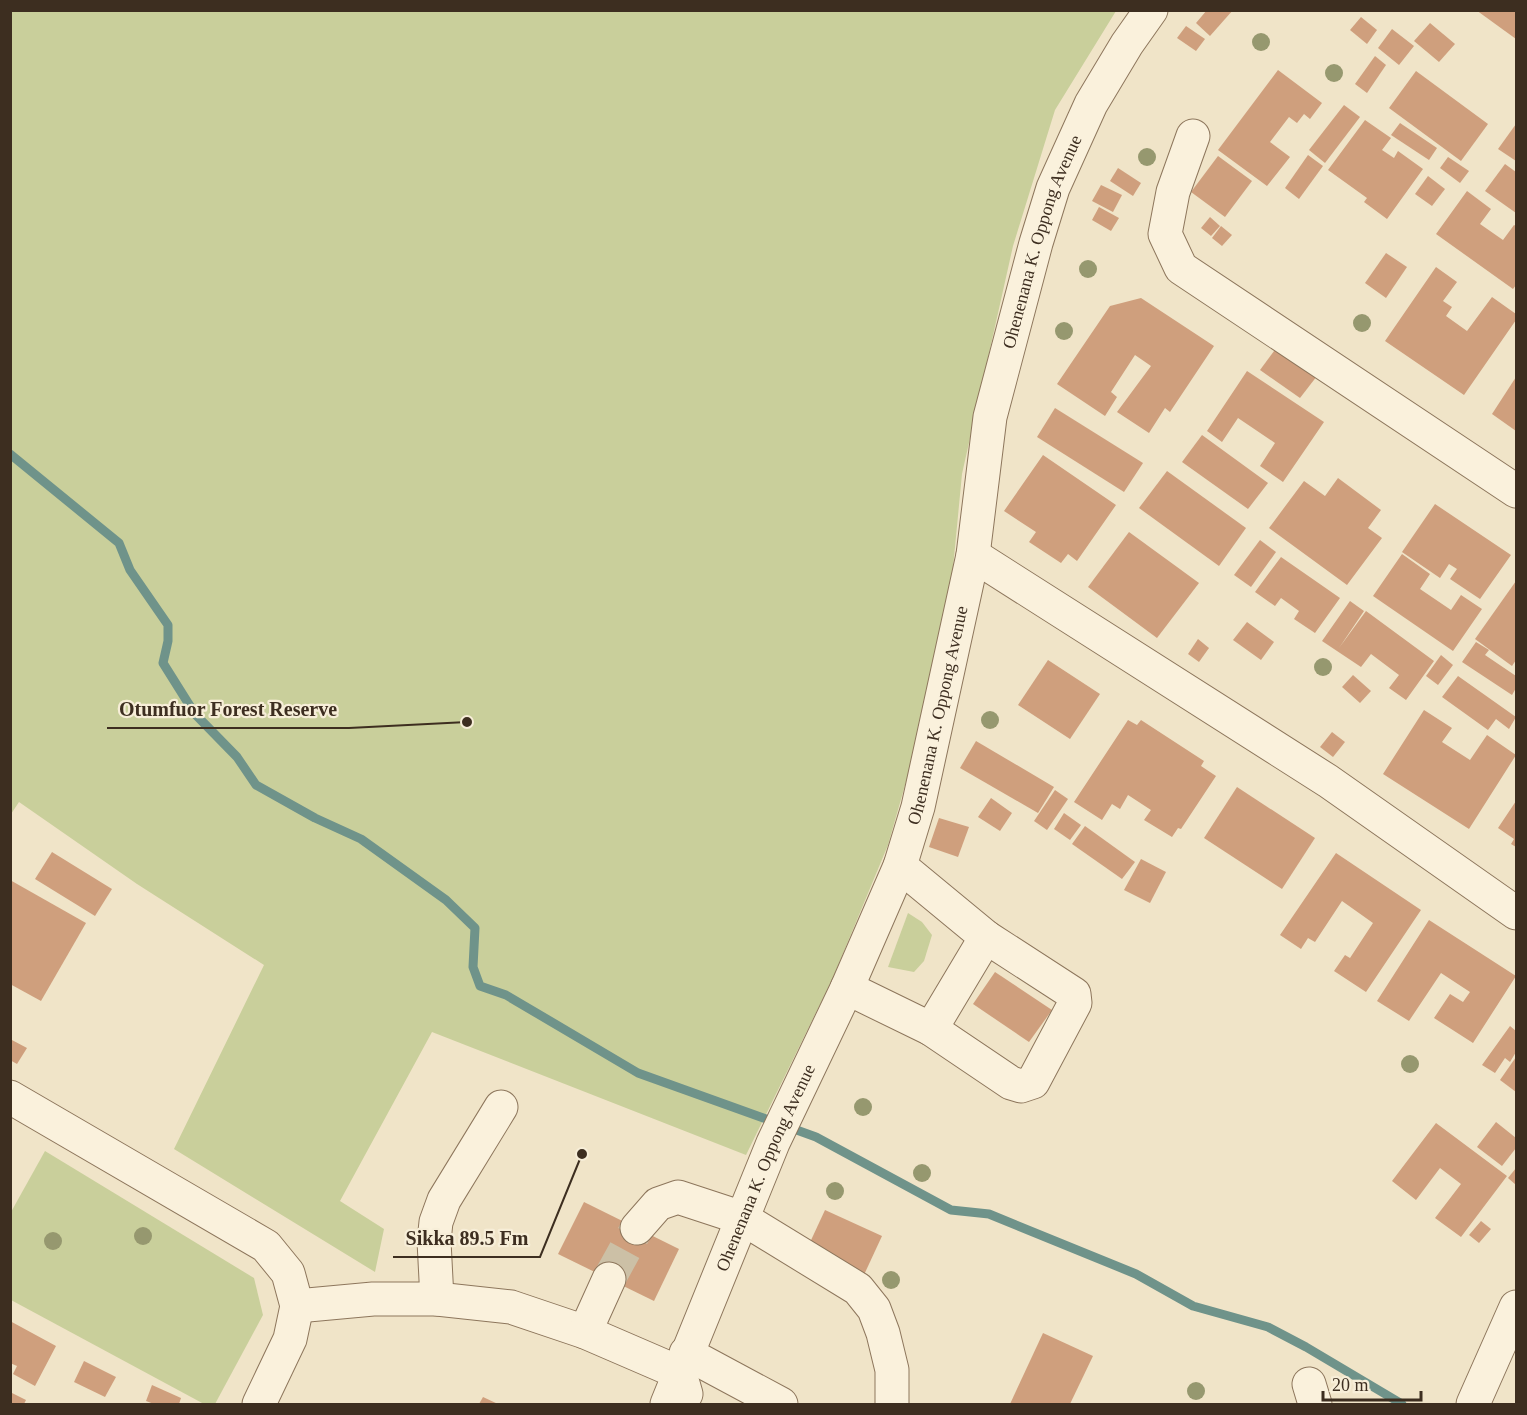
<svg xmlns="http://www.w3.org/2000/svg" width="1527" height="1415" viewBox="0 0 1527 1415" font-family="Georgia,serif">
  <rect width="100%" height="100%" fill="#f0e4c8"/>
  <g fill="#c9cf9b">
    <path d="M11,11H1116L1055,110L1013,246L962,474L946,641L888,845L832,980L746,1155L432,1032L340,1201L384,1229L375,1272L174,1149L264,965L137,884L19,802L11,814Z"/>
    <path d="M908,913L922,922L932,935L924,961L914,972L888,967Z"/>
    <path d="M45,1151L254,1278L263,1315L215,1404H204L11,1300V1212Z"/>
  </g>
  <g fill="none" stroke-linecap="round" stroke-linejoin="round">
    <path stroke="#6f938a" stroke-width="9" d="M10,454L119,543L130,570L168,625V641L163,663L195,714L237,757L256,785L315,818L361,839L446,900L475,928L473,967L480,986L506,995L638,1073L816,1137L951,1210L989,1214L1136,1274L1193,1306L1268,1327L1306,1347L1402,1404"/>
  </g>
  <g fill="#cf9f7d">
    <path d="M1207,10H1233L1210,36L1196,23Z"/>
    <path d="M1476,10H1516V39Z"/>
    <path d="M1361,17L1377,30L1367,44L1350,30Z"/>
    <path d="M1430,23L1455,44L1439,62L1414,41Z"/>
    <path d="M1186,26L1205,39L1196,51L1177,38Z"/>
    <path d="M1392,29L1414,46L1399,65L1378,48Z"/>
    <path d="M1375,56L1386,65L1367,93L1355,84Z"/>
    <path d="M1278,70L1322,103L1310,119L1304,114L1297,123L1289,117L1270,142L1290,157L1267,186L1218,150Z"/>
    <path d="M1416,71L1488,124L1461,161L1389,108Z"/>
    <path d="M1344,105L1360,117L1325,163L1309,150Z"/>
    <path d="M1365,120L1391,138L1382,150L1394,158L1398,151L1423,169L1387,219L1364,202L1367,198L1328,170Z"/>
    <path d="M1400,123L1437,148L1429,160L1391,135Z"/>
    <path d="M1516,124V161L1498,149Z"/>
    <path d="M1308,155L1323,166L1299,199L1285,188Z"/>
    <path d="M1218,156L1252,181L1225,217L1191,192Z"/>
    <path d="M1448,157L1469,171L1460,183L1440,168Z"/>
    <path d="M1505,164L1516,172V213L1485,191Z"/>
    <path d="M1118,168L1141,183L1133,196L1110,181Z"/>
    <path d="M1428,176L1445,189L1432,206L1415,194Z"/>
    <path d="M1101,185L1122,195L1113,212L1092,201Z"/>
    <path d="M1467,191L1491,209L1480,224L1503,240L1514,225L1516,226V285L1513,289L1436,234Z"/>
    <path d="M1099,207L1119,218L1111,231L1092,220Z"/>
    <path d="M1210,217L1220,226L1211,236L1201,228Z"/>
    <path d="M1221,226L1232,235L1222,246L1212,238Z"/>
    <path d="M1386,253L1407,267L1386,298L1365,283Z"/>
    <path d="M1436,267L1457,282L1443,301L1452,307L1446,316L1467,331L1492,297L1516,314V320L1464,395L1385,341Z"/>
    <path d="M1141,298L1214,346L1170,412L1165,408L1149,433L1117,412L1151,366L1135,355L1111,392L1117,397L1105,416L1057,384L1110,306Z"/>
    <path d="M1277,347L1317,376L1300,398L1260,370Z"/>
    <path d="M1247,371L1324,422L1283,482L1260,466L1275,443L1238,418L1222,442L1207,431Z"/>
    <path d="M1516,377V431L1492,414Z"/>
    <path d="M1055,408L1143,463L1124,492L1037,437Z"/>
    <path d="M1202,435L1268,483L1248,509L1182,462Z"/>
    <path d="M1043,455L1116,505L1077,561L1068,554L1061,563L1029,542L1036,532L1004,511Z"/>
    <path d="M1167,471L1246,528L1219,566L1139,508Z"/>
    <path d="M1338,478L1381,510L1368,528L1382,538L1347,585L1269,528L1304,481L1325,496Z"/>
    <path d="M1435,504L1511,555L1480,599L1450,579L1457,569L1449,564L1440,578L1402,552Z"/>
    <path d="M1129,532L1199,583L1157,638L1088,587Z"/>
    <path d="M1260,540L1276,552L1251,587L1234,575Z"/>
    <path d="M1402,554L1430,574L1420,589L1451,610L1461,595L1482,609L1453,651L1373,596Z"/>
    <path d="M1281,557L1340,598L1315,633L1294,619L1299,611L1281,598L1275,606L1255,592Z"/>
    <path d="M1516,581V660L1512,666L1475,639Z"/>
    <path d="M1350,601L1364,611L1339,648L1366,611L1434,661L1406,700L1389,688L1399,675L1371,654L1361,667L1322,641Z"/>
    <path d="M1247,622L1274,642L1261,660L1233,640Z"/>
    <path d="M1198,639L1209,648L1199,662L1188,654Z"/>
    <path d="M1476,642L1489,650L1485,655L1516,676V688L1512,695L1462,662Z"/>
    <path d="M1441,655L1453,665L1438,685L1426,676Z"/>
    <path d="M1048,660L1100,694L1070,739L1018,705Z"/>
    <path d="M1353,675L1371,691L1360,703L1342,687Z"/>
    <path d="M1458,676L1516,717L1509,729L1496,719L1488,730L1442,697Z"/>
    <path d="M1424,710L1452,728L1442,742L1470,760L1487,735L1516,755L1469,829L1383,774Z"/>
    <path d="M1128,720L1137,725L1141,720L1204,761L1201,766L1216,776L1181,829L1178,828L1172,837L1144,820L1151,810L1128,795L1120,809L1112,804L1102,820L1074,802Z"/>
    <path d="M1332,732L1345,742L1333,757L1320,747Z"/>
    <path d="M976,741L1054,787L1038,813L960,768Z"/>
    <path d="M1237,787L1315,838L1282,889L1204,838Z"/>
    <path d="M1055,790L1068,799L1047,830L1034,821Z"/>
    <path d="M991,798L1012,813L1000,831L978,817Z"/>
    <path d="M1516,801V847L1511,844L1514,839L1498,828Z"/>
    <path d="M1064,813L1081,825L1070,840L1054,829Z"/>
    <path d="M939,818L969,827L958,857L929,847Z"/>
    <path d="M1085,826L1135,862L1122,879L1072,844Z"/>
    <path d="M52,852L112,889L95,916L35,879Z"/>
    <path d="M1336,853L1421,910L1366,992L1334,971L1345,955L1350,958L1373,923L1342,901L1315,942L1308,938L1301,949L1280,935Z"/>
    <path d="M1141,859L1166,872L1150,903L1124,890Z"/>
    <path d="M10,880L86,923L41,1001L10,984Z"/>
    <path d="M1429,920L1516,976L1473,1043L1434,1018L1450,994L1463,1002L1470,992L1441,973L1409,1021L1377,1001Z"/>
    <path d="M995,972L1052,1010L1029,1042L973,1004Z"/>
    <path d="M1510,1026L1516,1031V1052L1510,1062L1505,1058L1495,1073L1482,1065Z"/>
    <path d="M10,1039L27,1048L17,1064L10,1060Z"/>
    <path d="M1516,1057V1092L1500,1080Z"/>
    <path d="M1496,1122L1516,1138V1148L1502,1166L1477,1147Z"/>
    <path d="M1436,1123L1507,1176L1461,1237L1435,1218L1461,1184L1440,1168L1416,1200L1392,1181Z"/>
    <path d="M1516,1168V1185L1508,1178Z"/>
    <path d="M584,1202L679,1249L654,1301L558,1254Z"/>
    <path d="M825,1210L882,1236L863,1277L806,1251Z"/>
    <path d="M1481,1221L1491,1229L1479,1243L1469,1235Z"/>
    <path d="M10,1321L56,1346L35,1386L13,1374L17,1366L10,1363Z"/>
    <path d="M1043,1333L1093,1356L1070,1404H1010Z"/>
    <path d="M84,1361L116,1377L105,1397L74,1382Z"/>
    <path d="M152,1385L181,1398L179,1404H154L146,1401Z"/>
    <path d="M10,1392L26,1400L24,1404H10Z"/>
    <path d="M483,1397L498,1404H479Z"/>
  </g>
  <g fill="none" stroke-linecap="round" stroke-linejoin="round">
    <path stroke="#ccc0a6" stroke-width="33" stroke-dasharray="33 16" stroke-linecap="butt" d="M609,1279L637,1228"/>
    <defs>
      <g id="minor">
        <path d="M1193,136L1173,192L1165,234L1181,268L1516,491"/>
        <path d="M973,555L1328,781L1516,913"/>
        <path d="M847,988L931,1029L986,937L900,866"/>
        <path d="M931,1029L1011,1083L1021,1086L1033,1082L1075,1003L1074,994L986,937"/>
        <path d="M10,1097L266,1246L288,1273L297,1306L290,1339L259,1404"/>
        <path d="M637,1228L658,1204L678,1197L742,1218L858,1289L874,1309L883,1333L892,1370V1404"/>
        <path d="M437,1299L434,1241L436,1222L444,1200L501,1107"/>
        <path d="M297,1306L373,1299H437L511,1307L585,1332L680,1373L686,1394"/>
        <path d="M585,1332L609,1279"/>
        <path d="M686,1353L781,1404"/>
        <path d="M1309,1384L1315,1404"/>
        <path id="s1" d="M667,1404L773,1143L847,988L900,866L918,807L973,555L990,417L1036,243L1053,188L1091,104L1127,44L1151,10"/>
        <path d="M1473,1404L1516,1307"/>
      </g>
    </defs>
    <use href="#minor" stroke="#8d765c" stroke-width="35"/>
    <use href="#minor" stroke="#faf1dc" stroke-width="33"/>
  </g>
  <g fill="#96986f">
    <circle cx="1261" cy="42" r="9"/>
    <circle cx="1334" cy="73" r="9"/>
    <circle cx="1147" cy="157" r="9"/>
    <circle cx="1088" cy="269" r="9"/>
    <circle cx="1362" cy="323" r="9"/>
    <circle cx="1064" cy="331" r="9"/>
    <circle cx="1323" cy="667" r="9"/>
    <circle cx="990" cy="720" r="9"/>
    <circle cx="1410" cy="1064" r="9"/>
    <circle cx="863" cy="1107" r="9"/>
    <circle cx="922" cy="1173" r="9"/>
    <circle cx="835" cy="1191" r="9"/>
    <circle cx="143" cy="1236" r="9"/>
    <circle cx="53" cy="1241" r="9"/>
    <circle cx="891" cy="1280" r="9"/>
    <circle cx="1196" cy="1391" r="9"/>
  </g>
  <g text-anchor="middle" stroke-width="4.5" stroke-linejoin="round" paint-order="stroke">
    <g font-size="18" fill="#3d2e20" stroke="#f7eed8">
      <text dy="6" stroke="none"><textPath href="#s1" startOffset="1228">Ohenenana K. Oppong Avenue</textPath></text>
      <text dy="6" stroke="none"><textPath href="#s1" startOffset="742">Ohenenana K. Oppong Avenue</textPath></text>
      <text dy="6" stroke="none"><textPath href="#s1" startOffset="256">Ohenenana K. Oppong Avenue</textPath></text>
    </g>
  </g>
  <path fill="none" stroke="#3d2e20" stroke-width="2" d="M467 722L349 728H107M582 1154L540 1257H393"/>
  <g fill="#3d2e20" stroke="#f7eed8" stroke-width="2">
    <circle cx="467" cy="722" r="6"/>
    <circle cx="582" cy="1154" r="6"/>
  </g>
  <g font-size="20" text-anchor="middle" font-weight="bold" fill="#3d2e20" stroke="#f7eed8" stroke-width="4.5" stroke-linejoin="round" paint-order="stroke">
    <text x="228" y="716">Otumfuor Forest Reserve</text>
    <text x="467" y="1245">Sikka 89.5 Fm</text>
  </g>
  <rect width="1527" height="1415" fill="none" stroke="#3d2e20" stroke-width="24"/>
  <path d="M1323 1391v9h98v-9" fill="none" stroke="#3d2e20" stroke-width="3"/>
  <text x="1332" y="1391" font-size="18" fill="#3d2e20" stroke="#f7eed8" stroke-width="4.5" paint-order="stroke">20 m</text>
</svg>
